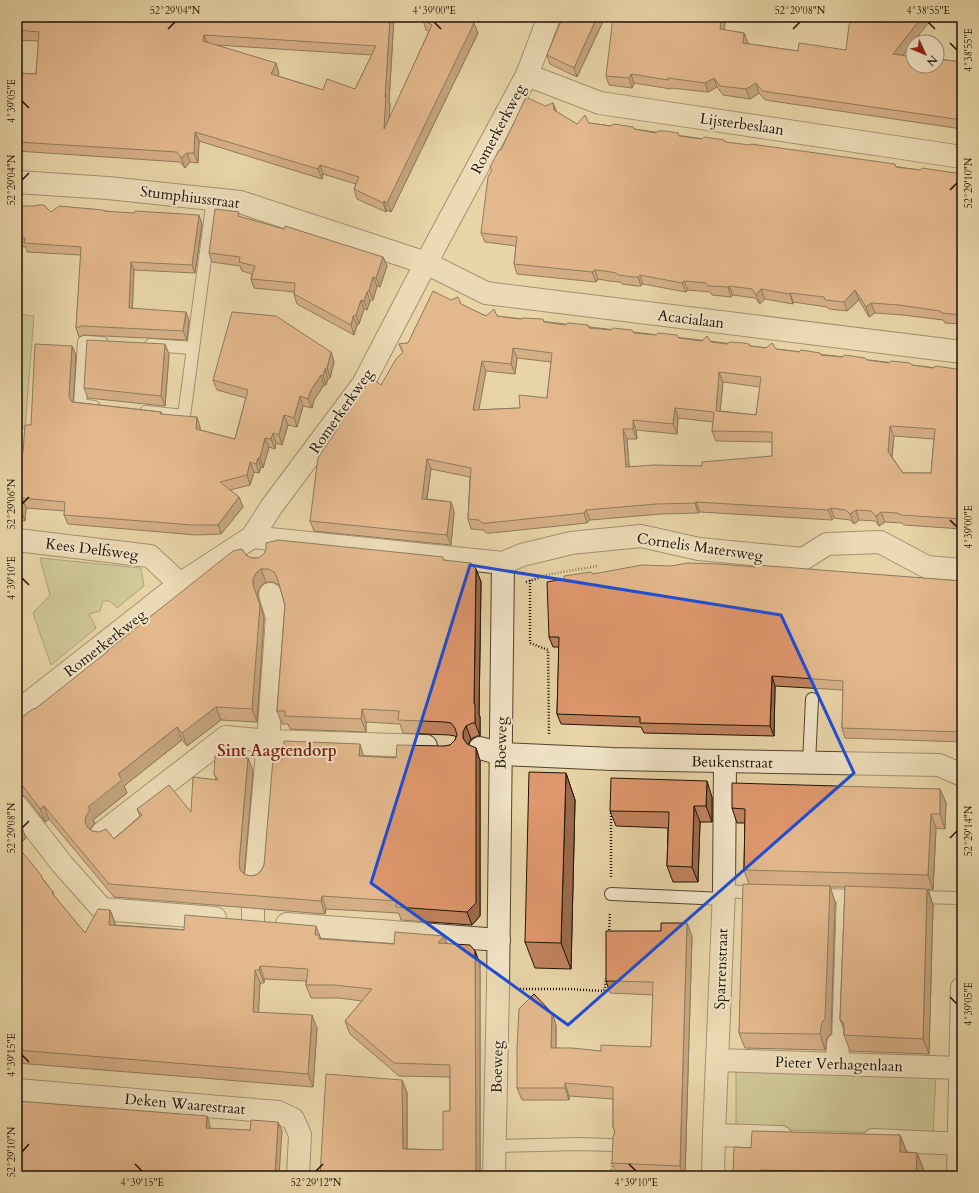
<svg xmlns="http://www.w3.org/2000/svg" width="979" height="1193" viewBox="0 0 979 1193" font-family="Cardo,serif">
  <rect width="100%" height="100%" fill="#e8d4a7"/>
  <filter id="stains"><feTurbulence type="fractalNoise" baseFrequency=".005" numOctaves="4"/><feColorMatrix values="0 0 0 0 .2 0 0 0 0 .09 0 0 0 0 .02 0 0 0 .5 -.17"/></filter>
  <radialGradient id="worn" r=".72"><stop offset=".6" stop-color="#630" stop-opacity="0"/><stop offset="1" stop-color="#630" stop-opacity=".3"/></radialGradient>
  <g fill="#b4bd88" stroke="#6a6847">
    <path d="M17,314L34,316L25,428H17Z"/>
    <path d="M40,558L141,568L144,586L117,608L110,601H103L100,611L89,614L96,628L51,665L33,613L50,595Z"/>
    <path d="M736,1066L936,1073L933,1135L736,1128Z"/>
  </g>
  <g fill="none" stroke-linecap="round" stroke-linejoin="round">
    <defs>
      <g id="lane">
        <path d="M151,345L193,348"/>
        <path d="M94,407L80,405L84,342L102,343"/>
        <path d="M146,412L184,416L213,199"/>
        <path d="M809,763L812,699"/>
        <path d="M724,891L759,893"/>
        <path d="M611,894L724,899"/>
        <path d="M817,895L861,896"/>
        <path d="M915,897L962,898"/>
        <path d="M838,1044L843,896"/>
        <path d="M495,1146L579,1144L612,1145"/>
      </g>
      <g id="street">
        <path d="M527,75L600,103L962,157"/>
        <path d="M17,182L108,188L240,202L426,263L486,293L962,352"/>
        <path d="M252,537L503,563L522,555L571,543L641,536L699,549L803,559L827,544L880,542L927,567L962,570"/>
        <path d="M17,540L150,556L180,584"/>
        <path d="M17,712L180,584L252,537L272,506L363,384L426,263L527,75L549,17"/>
        <path d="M480,748L501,754L612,759L939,765L962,775"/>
        <path d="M17,806L62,864L102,909L215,918"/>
        <path d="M102,833L226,737L268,741L426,746"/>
        <path d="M256,877L268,741L277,617L270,594"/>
        <path d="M253,908V921"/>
        <path d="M287,924L499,940"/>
        <path d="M717,1060L961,1068"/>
        <path d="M837,1064L838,1044"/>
        <path d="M17,1090L278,1112L293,1119L300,1135L298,1176"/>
        <path d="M714,1135L781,1137"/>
        <path d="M873,1140L962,1144"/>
        <path d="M494,1176L498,988L503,563"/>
        <path d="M713,1176L714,1135L724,891L725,762"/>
        <path d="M958,1176L962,988"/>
      </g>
    </defs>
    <use href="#lane" stroke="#51432e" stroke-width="14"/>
    <use href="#street" stroke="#51432e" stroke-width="24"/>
    <g stroke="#1f1306" stroke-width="2.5" stroke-dasharray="1 2" stroke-linecap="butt">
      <path d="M530,580V643L548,650L549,734"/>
      <path d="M526,582L551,574L597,566"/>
      <path d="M611,877V812"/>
      <path d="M609,933L610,912"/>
      <path d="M520,989H569L603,991L605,989L606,978"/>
      <path d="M611,1176L612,1163"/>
    </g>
    <use href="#lane" stroke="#f0e3c6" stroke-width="12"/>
    <use href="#street" stroke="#f0e3c6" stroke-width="22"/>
  </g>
  <g fill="#c0825e" stroke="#1f1306" fill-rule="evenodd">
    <path d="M17,17H394L389,101L390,104L389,120L429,31L426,30L423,20L472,22L478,33L391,212L387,210L386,212L357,199L354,189L356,184L323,174L322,179L199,141L198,163L190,162L185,168L180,162L17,151V73L36,74L39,41L17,40ZM217,45L372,55L355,89L323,90L278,76L279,73Z"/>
    <path d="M573,17H605L577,77L550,64L547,55Z"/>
    <path d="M724,30L744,33L748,44L798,51L846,50L903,55L962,62V129L765,100L759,93L750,99L723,95L717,87L708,92L671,88V89L634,83L632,88L609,85L606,76Z"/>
    <path d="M553,103L556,112L577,124L589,123L634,129L920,170L962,174V324L945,323L943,320L903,315L875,313L869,317L859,300L847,311L829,309L827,307L793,302V304L765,299L760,304L755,298L733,295L731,297L712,295L710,292L688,290L686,292L643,284L641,286H637L622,284L620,282L609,281L598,279L596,282L517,274L514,264L516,246L485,242L481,233L501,150Z"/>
    <path d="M17,206L51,212L105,211L202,224L195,273L134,270L132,308L189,320L187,340L84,335L79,337L76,328L81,255L27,252L26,247L17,246Z"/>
    <path d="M241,217L383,257L387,266L380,287L377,286L373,300L370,301L367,310L364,309L359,324L357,325L354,335L297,304L294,294V292L254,288L251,279L252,274L242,271L240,266L212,262L209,253Z"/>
    <path d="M451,300L486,316H497L962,371V529L904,525L902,523L885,522L879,526L875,521L859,520L854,524L850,520L834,518L832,520L700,512L698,513L661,514L590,520L587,523L491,533H486L483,530L471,529L468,519L470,477L431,469L427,499L451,502L454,512L451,545L314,531L310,521L381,385L403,353L399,344L408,343ZM517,358L551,362L547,398L520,408L478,410L486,371L515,374ZM723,382L760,387L756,415L720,411ZM678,418L713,422L712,431L716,441L772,442V456L702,466L629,467L627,439H637L636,430L677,434ZM894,436L934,439L931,473H903L892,457Z"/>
    <path d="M72,346L76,355L73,402L161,412L162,414L200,427V430L235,439L246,398L217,390L213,380L331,352L334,362L330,378L328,379L326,385H324L314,400L312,408L303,406L297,427L288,425L282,445L276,443L275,449L269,447L263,468L261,467L259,473L254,472L250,485L230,490L239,497L243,507L221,534L196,535L68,524L64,515L65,511L26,508L25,521L17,520V452H23L31,425Z"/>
    <path d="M169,354L165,406L88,398L84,388Z"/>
    <path d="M246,555L251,558L445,560L476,569L481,582L479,714L480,717V736H477L471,739L468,745L476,748L480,761V916L472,925L401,920L399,913L326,909L325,914L114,897L49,819L45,822L27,798L21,794H17V721L35,709ZM266,582H273L279,585L280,587L285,605L277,711L282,724H288L290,729L366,732V722L400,724L403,733L449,735L455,736L456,737L455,740L450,745L396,758L364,756L282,760L264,865L261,871L256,875L250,876L244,874L253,771L214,774L216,779L191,812L137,809L140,816L114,839L92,831L90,830V829L95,823L93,820L127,793L124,786L182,740L187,746L221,720L257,722L264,618L258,598V592L261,586Z"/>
    <path d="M755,567L962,581V742L845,738L842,728L843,690L775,686L774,736L644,733L641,727L561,724L557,714L559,647H553L549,637L593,574Z"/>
    <path d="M566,773L575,800L571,969L535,968L525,942Z"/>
    <path d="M940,789L946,803L945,829L936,828L933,890L928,889L933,905L929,1054L850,1051L844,1035V1030L840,1019L845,887H830L835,902L831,1034L827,1038L825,1050L745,1048L739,1033L749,884L744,870L745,823H737L732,808Z"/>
    <path d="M712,797V822H700L698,882H673L667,866L668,828L616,826L610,811Z"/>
    <path d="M17,819L26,838L17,846L53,892L54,896L85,933L110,910L115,923V925L394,944L444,936L447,943L475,951L480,964V1176H320L402,1080L407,1093V1149L443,1150L450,1111V1077L399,1076L350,1034L345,1021L362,1001L339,998H311L306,985V981L264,979V983H260L258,1012L317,1028L313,1087L17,1063Z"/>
    <path d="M692,936L685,1176H617L612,1163L615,1133L613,1127V1099L569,1096V1100H522L517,1088L552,1013L556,1025V1048L601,1051L651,1047L653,995L610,993L606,981Z"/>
    <path d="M900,1135L907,1152L917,1153L926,1176H733L751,1148Z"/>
  </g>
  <g fill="#9c6a4c" stroke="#1f1306">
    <path d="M390,17H394L389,101L390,104L388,139L384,129L385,97Z"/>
    <path d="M597,17H605L577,77L574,68Z"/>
    <path d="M721,17H726L723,39L720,29Z"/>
    <path d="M922,17H933L896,64L893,54Z"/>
    <path d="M471,19L473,25L474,23L478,33L391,212L387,203Z"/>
    <path d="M744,33L748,43L746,52L743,43Z"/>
    <path d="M204,35L208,44L203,41Z"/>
    <path d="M276,63L279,73L274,83L271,74Z"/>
    <path d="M631,74L634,83L632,88L629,78Z"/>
    <path d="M714,78L717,87L708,92L705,83Z"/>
    <path d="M756,83L759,93L750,99L746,89Z"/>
    <path d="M553,103L557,112L554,110Z"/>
    <path d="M195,132L199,141L198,163L194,153Z"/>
    <path d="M187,153L190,162L185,168L181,158Z"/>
    <path d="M320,165L323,174L322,179L318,169Z"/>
    <path d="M384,201L387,210L386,212L383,203Z"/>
    <path d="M199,215L202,224L195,273L192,265Z"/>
    <path d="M383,257L387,266L380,287L376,278Z"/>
    <path d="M131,262L134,270L132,317L129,308Z"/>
    <path d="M595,270L598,279L596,282L592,272Z"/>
    <path d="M640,275L643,284L641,286L638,277Z"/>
    <path d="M373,277L377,286L373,300L369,290Z"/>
    <path d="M684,281L688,290L686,292L682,283Z"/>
    <path d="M729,286L733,295L731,297L728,287Z"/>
    <path d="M761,289L765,299L760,304L756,295Z"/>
    <path d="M855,290L859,300L847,311L844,302Z"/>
    <path d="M367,292L370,301L367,310L364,301Z"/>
    <path d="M790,293L793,302V304L790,294Z"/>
    <path d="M361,300L364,309L359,324L356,315Z"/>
    <path d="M871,303L875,313L869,317L866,307Z"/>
    <path d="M186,312L189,320L187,340L183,331Z"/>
    <path d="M962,313V321L960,315Z"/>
    <path d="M353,316L357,325L354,335L351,325Z"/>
    <path d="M165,344L169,354L165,406L161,396Z"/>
    <path d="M72,346L76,355L73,405L70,399L69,395Z"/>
    <path d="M513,348L517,358L515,374L511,364Z"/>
    <path d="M331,352L334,362L330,378L327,368Z"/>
    <path d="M482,361L486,371L477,420L473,410Z"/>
    <path d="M325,369L328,379L326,385L323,376Z"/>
    <path d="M719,372L723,382L719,421L716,411Z"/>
    <path d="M321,375L324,385L314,400L312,408L308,399L311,390Z"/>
    <path d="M300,396L303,406L297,427L294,418Z"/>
    <path d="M675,408L678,418L677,434L673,424Z"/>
    <path d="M284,415L288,425L282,445L279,435Z"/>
    <path d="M197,417L200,427V439L196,429Z"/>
    <path d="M633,420L636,430L637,439L633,429Z"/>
    <path d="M890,426L894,436L891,462L888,452Z"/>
    <path d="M623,429L627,439L630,477L626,467Z"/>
    <path d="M273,433L276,443L275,449L271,439Z"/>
    <path d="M265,438L269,447L263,468L260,458Z"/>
    <path d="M258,458L261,467L259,473L256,464Z"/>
    <path d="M427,459L431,469L425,509L422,499Z"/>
    <path d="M250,462L254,472L250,485L247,475Z"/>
    <path d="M239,497L243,507L221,534L218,525Z"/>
    <path d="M22,498L26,508L25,521L21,511Z"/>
    <path d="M451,502L454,512L451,545L447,535Z"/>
    <path d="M696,502L700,512L698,513L695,503Z"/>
    <path d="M831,508L834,518L832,520L828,510Z"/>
    <path d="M586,510L590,520L587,523L584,513Z"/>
    <path d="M856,510L859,520L854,524L850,514Z"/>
    <path d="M881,512L885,522L879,526L876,516Z"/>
    <path d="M261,569L266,582L261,586L258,592V598L264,618L257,722L252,709L253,579L256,573Z"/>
    <path d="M476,569L481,582L479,714L480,717V736L475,723L474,704Z"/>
    <path d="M772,676L775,686L774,736L770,726Z"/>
    <path d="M216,707L221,720L187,746L182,733Z"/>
    <path d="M362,709L366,722V732L361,719Z"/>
    <path d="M466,726L471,739L468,745V751L463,738V732Z"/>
    <path d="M177,727L182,740L124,786L127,793L93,820L95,823L90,829V835L85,822L86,816L88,807L118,774Z"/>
    <path d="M360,744L364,757L359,756Z"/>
    <path d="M476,748L480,761V916L472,925L467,912Z"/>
    <path d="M248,758L253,771L244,876L240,870L239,863Z"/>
    <path d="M566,773L575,800L571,969L561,943Z"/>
    <path d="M707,781L712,797V822L706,806Z"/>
    <path d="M940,789L946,803L945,829L940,814Z"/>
    <path d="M44,806L49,819L45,822L40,809Z"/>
    <path d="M694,806L700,822L698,882L692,867Z"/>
    <path d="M931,814L936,828L933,890L928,875Z"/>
    <path d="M21,825L26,838L17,846V829Z"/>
    <path d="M830,886L835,902L831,1034L827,1038L825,1050L820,1034Z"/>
    <path d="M927,889L933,905L929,1054L923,1039Z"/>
    <path d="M322,896L326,909L325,914L321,901Z"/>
    <path d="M110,910L115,923L114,938L109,925Z"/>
    <path d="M687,923L692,936L685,1176H684L680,1166Z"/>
    <path d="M316,926L321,939V940L324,948L315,935Z"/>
    <path d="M444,936L449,949L438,943Z"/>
    <path d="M475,951L480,964V1176H476Z"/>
    <path d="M260,966L264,979V983L259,970Z"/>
    <path d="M255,970L260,983L258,1025L253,1012Z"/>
    <path d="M552,1013L556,1025V1061L551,1048Z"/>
    <path d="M312,1015L317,1028L313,1087L308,1074Z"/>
    <path d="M402,1080L407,1093V1162L403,1149Z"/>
    <path d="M565,1083L569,1096V1100L565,1088Z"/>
    <path d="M207,1116L210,1125L209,1137L206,1128Z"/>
    <path d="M278,1122L282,1131L279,1176H275Z"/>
    <path d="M900,1135L910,1161L900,1152Z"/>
    <path d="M917,1153L926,1176H916Z"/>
  </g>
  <g fill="#df976d" stroke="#1f1306" fill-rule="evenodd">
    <path d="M17,17H390L385,97L386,94L384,129L432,25L423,20L424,17H466L471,19L470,21L474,23L387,203L384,201L383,203L354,189L359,177L320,165L318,169L195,132L194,153H187L181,158L177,152L17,142V73L36,74L39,32L17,30ZM204,35L376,46L355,89L327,79L323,90L271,74L276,63L203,41Z"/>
    <path d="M573,17H597L574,68L547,55L561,21Z"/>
    <path d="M613,17H721L720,29L744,33L743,43L798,51L799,43L846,50L849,25L854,17H922L893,54L913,57V66H937V59L962,62V120L762,91L756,83L746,89L720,86L714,78L705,83L668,78V80L631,74L629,78L606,76Z"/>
    <path d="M526,97L545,106L553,103L554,110L577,124L585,115L589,123L611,126L614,124L633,127L634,129L656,133L658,131H665L678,133L679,136L702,139L704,137L724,140L725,142L750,145L751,144L895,164L896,167L920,170L922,168L962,174V313L960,315L942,313L940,311L899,305L871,303L866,307L855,290L844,302L825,300L824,297L790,293V294L761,289L756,295L752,289L729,286L728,287L709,286L706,283L684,281L682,283L640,275L638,277H634L618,275L616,273L605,271L595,270L592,272L514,264L517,237L481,233L488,177L492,170L490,167L499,150H501Z"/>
    <path d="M38,205H44L51,212L59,206L103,210L105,211L117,212L135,213V211L199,215L192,265L131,262L129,308L186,312L183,331L81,326L76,328L81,247L24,243L25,238H17V206H34Z"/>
    <path d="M215,209L239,212L238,216L284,229L285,226L383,257L376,278L373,277L369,290L367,292L364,301L361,300L356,315L353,316L351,325L294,294L295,283L251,279L255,266L239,262L240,257L209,253Z"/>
    <path d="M433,291L451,300L458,297L461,304L486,316L494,309L497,316L511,318L521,319L523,318L543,319L544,322L566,325L568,323L588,325L589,328L611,330L613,328L632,330L634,333L656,335L658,333L677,335L679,338L702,341L707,336L711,342L727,344L730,342L743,343L749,344L750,346L766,348L772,343L776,349L799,352L801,350L820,353L821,355L842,357L845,355L865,358L867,360L889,363L891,361L901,362L910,363L912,365L933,368L936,366L956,369L958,371H962V519L901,515L898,513L881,512L876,516L871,511L856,510L850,514L846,510L831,508L828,510L696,502L695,503L657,504L586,510L584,513L488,523H482L479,520L468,519L471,468L427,459L422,499L451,502L447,535L310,521L318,458L371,378L381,385L396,359L403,352L399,344L408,343ZM513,348L552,353L547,398L519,395L520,408L473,410L482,361L511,364ZM719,372L761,377L756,415L716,411ZM675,408L714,412L712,431L772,432V456L702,462V466L654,465L626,467L623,429H633V420L673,424ZM890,426L935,429L931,473H903L888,452Z"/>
    <path d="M232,312L276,316L331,352L327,368L325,369L323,376L321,375L311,390L308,399L300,396L294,418L284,415L279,435L273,433L271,439L265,438L260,458H258L256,464L250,462L247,475L220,482L239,497L218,525H193L64,515L65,502L22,498L21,511H17V452H23L25,425H31L35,344L72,346L69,395L70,399L72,402L161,412L160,414L197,417L196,429L235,439L248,390L213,380Z"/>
    <path d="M87,340L165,344L161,396L84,388Z"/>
    <path d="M278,540L443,557V560L471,563L476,569L474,704H475V723H472L466,726L463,732V738L467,744L476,748V903L467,912L396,907L397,901L322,896L321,901L109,884L44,806L40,809L22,785L17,782V721L34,708L35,709L107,652L108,650L233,551L242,549L246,555L251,558H258L264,554L266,549V543ZM261,569H268L274,572L277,577L285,605L277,711H285V716L361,719L362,709L399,711L398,720L445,722L451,723L455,728L457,735L455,740L450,745L444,746L397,745L396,758L359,756L360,744L284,741L282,760L273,759L264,865L261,871L256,875L250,876L244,874L240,870L239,863L248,758L215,756L214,774L218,780L193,777L191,812L169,785L137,809L142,815L114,839L106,829L99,832L92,831L88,828L85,822L86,816L90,810L88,807L122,780L118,774L177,727L182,733L216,707L252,709L260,605L253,585V579L256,573Z"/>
    <path d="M687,563L719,564L755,567L757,565L962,581V732L842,728L843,681L772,676L770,726L640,723V717L557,714L559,637H549L547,582L564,579V576L591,572L593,574L642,565L671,566Z"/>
    <path d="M529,772L566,773L561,943L525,942Z"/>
    <path d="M611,778L707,781L706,806H694L692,867L667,866L669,812L610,811Z"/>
    <path d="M732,783L940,789V814H931L928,875L744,870L745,809L732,808Z"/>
    <path d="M17,819L21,825L17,829Z"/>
    <path d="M17,846L42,876L41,877L53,892L52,893L85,933L98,909L110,910L109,925L184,930L185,915L316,926L315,935H319V939L394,944L395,932L444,936L438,943L470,945L475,951L476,1176H320L326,1074L402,1080L403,1149L443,1150V1111H450V1065L394,1063L345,1021L372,989L334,985H306L308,969L260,966L259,970H255L253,1012L312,1015L308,1074L17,1050Z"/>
    <path d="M743,884L830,886L825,1019L822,1022L820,1034L739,1033Z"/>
    <path d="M845,886L927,889L923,1039L844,1035V1023L840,1019Z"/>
    <path d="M661,923H687L680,1166L612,1163L613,1137L615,1132L613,1127V1087L565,1083V1088H517V1049L519,1009L534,994L552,1013L551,1048H572L601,1051V1045L651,1047L653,982L606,981V931H661Z"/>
    <path d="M17,1101L207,1116L206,1128L250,1130L251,1120L278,1122L275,1176H17Z"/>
    <path d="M752,1131L900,1135V1152L917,1153L916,1176H888V1174L761,1170V1176H733L734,1147L751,1148Z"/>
  </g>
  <path d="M0 0H979V1193H0ZM470,565L781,615L854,773L568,1025L371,883Z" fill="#e8d4a7" fill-opacity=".55" fill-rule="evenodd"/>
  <path fill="none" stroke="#1d4ed8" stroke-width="3" stroke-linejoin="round" d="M470,565L781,615L854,773L568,1025L371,883Z"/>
  <path fill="none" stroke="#1f1306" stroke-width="1.5" d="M434,22L441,29M928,22L935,29M168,29L175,22M793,29L800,22M950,43L957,50M22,101L29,108M22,180L29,173M950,190L957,183M22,504L29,497M950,520L957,527M22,578L29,585M22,828L29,821M950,838L957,831M950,997L957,1004M22,1055L29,1062M22,1152L29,1144M135,1164L142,1171M629,1164L636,1171M316,1171L323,1164"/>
  <g text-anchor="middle" stroke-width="4" stroke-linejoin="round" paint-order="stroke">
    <g font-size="15" fill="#1f1306" stroke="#f0e3c6">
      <text transform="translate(742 124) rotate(8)" y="5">Lijsterbeslaan</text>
      <text transform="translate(498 129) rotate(-62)" y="5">Romerkerkweg</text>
      <text transform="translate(190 197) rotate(7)" y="5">Stumphiusstraat</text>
      <text transform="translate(691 319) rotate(7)" y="5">Acacialaan</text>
      <text transform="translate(341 411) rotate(-55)" y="5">Romerkerkweg</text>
      <text transform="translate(700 547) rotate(8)" y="5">Cornelis Matersweg</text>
      <text transform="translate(92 549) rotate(7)" y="5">Kees Delfsweg</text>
      <text transform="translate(105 643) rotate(-38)" y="5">Romerkerkweg</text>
      <text transform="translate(501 743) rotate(-89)" y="5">Boeweg</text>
      <text transform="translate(732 762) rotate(1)" y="5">Beukenstraat</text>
      <text transform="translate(721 969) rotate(-88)" y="5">Sparrenstraat</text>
      <text transform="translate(839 1064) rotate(2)" y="5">Pieter Verhagenlaan</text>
      <text transform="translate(497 1067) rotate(-89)" y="5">Boeweg</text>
      <text transform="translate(185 1104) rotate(5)" y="5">Deken Waarestraat</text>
    </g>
    <g font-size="16" font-weight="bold" fill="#7a1f14" stroke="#f0e3c6">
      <text x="277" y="756">Sint Aagtendorp</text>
    </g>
  </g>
  <rect width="979" height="1193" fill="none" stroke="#e8d4a7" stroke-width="44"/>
  <g transform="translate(925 54) rotate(134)"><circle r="19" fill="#f0e3c6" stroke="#9c9079"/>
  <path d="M0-3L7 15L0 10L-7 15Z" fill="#8f2418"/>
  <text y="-6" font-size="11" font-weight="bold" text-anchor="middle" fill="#1f1306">N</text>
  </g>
  <rect x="22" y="22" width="935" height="1149" fill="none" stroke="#1f1306" stroke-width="1.5"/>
  <g font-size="10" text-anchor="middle" fill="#1f1306">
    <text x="175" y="14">52°29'04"N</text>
    <text x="434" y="14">4°39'00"E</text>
    <text x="800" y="14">52°29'08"N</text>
    <text x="928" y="14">4°38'55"E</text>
    <text transform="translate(968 50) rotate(-90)" y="4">4°38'55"E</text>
    <text transform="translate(11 101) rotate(-90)" y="4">4°39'05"E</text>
    <text transform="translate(11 180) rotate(-90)" y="4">52°29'04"N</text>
    <text transform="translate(968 183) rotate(-90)" y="4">52°29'10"N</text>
    <text transform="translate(11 504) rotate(-90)" y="4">52°29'06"N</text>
    <text transform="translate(968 527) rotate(-90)" y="4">4°39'00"E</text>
    <text transform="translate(11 578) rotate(-90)" y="4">4°39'10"E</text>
    <text transform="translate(11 828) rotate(-90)" y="4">52°29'08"N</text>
    <text transform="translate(968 831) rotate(-90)" y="4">52°29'14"N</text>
    <text transform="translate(968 1004) rotate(-90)" y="4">4°39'05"E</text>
    <text transform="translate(11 1055) rotate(-90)" y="4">4°39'15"E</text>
    <text transform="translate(11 1152) rotate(-90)" y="4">52°29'10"N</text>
    <text x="142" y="1186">4°39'15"E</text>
    <text x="316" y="1186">52°29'12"N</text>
    <text x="636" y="1186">4°39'10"E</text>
  </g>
  <rect width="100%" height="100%" filter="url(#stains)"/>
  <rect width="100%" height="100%" fill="url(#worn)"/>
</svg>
